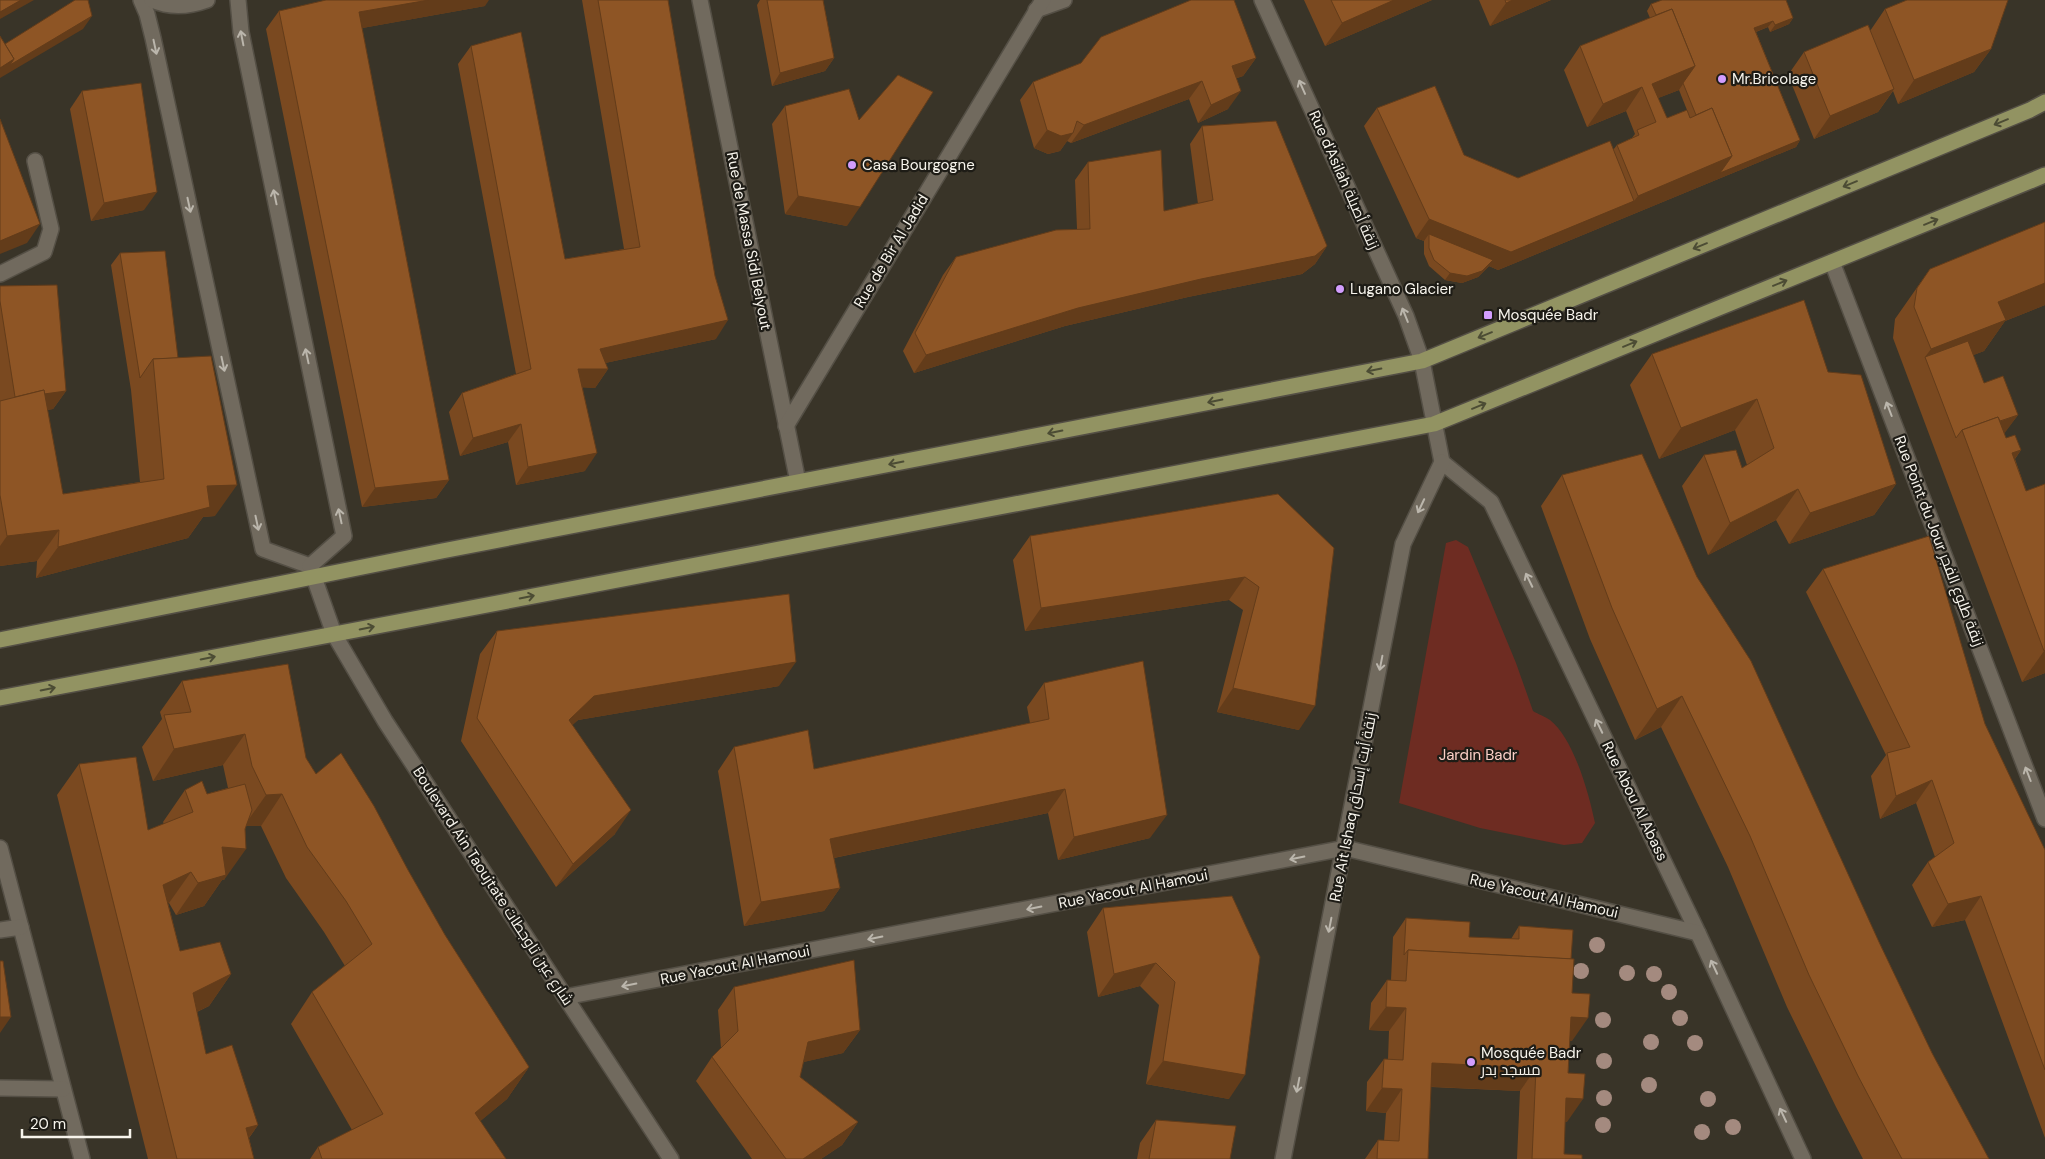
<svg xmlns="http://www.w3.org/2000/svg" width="2045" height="1159" viewBox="0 0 2045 1159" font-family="'DM Sans',Cairo,sans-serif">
  <rect width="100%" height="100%" fill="#393428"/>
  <path fill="#6e2c22" d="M1456,540L1468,547L1516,663L1533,711C1538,714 1546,717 1550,720C1574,739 1589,794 1595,823L1582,843L1564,845L1480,828L1399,803L1446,543Z"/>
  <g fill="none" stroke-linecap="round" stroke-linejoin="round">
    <defs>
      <g id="minor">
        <path d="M141,0L147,14L153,38L263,549L310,566L334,634L385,721L671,1159"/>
        <path d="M152,0C170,8 188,7 207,0"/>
        <path d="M238,0L241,32L344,536L310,566"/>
        <path d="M700,0L798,482"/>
        <path d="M1262,0L1406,316L1422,361L1442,462"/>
        <path d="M1036,10L1064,0"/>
        <path d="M1832,262L2045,819"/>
        <path d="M0,274L44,252L51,229L35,161"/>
        <path d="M786,426L1043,0"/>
        <path d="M1442,462L1491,502L1698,933L1803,1159"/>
        <path d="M0,848L82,1159"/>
        <path d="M0,930L21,927"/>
        <path d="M565,997L1345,848L1698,933"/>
        <path d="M0,1088L63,1089"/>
        <path d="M1283,1159L1403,544L1442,462"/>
      </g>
      <g id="major">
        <path d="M0,640L442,551L1422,361L2030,110L2045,102"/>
        <path d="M0,698L1434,424L2045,175"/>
      </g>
    </defs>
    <use href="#minor" stroke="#544f45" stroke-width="18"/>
    <use href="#major" stroke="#544f45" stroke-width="18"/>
    <use href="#minor" stroke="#716a5e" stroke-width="15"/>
    <use href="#major" stroke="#929362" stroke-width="15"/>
  </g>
  <g fill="#a48a7f">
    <circle cx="1597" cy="945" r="8"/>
    <circle cx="1581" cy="971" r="8"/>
    <circle cx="1627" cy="973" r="8"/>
    <circle cx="1654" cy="974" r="8"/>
    <circle cx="1669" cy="992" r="8"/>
    <circle cx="1680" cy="1018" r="8"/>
    <circle cx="1603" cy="1020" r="8"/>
    <circle cx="1651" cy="1042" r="8"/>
    <circle cx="1695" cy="1043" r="8"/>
    <circle cx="1604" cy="1061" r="8"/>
    <circle cx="1649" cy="1085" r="8"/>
    <circle cx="1604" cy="1098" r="8"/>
    <circle cx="1708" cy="1099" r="8"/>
    <circle cx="1603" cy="1125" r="8"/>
    <circle cx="1733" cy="1127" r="8"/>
    <circle cx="1702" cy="1132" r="8"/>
  </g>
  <g fill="#7a4920" fill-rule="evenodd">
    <path d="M582,0H668L716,339L605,363L608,369L595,388L583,387L585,471L516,485L508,442L460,456L449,412L462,393L516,374L458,64L471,46L565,259L624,249Z"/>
    <path d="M760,0H823L834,58L825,71L772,86L757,5Z"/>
    <path d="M1304,0H1432L1325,46Z"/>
    <path d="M1479,0H1551L1490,26Z"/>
    <path d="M1651,4L1793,18L1789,24L1770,32L1768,27L1756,32L1800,140L1796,147L1498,270L1489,266L1478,277L1462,283L1445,280L1429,266L1424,254V241L1416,238L1364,126L1377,108L1464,155L1518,178L1613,150L1617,145L1632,138L1635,134L1626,111L1587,127L1564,70L1580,46L1650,18L1647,11ZM1679,90L1687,110L1667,118L1658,98Z"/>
    <path d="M485,6L362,28L449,480L436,498L362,507L266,29L279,11Z"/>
    <path d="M1885,9L1991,49L1974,72L1898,104L1893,91L1878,112L1814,139L1788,75L1804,52L1870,31Z"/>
    <path d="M1256,58L1243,76L1237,78L1228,109L1198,123L1189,99L1071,143L1067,141L1060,151L1048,154L1034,148L1020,100L1033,82Z"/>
    <path d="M82,91L144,210L91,221L70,109Z"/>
    <path d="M785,106L847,226L785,214L772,124Z"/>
    <path d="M1202,126L1327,246L1315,264L1302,274L1188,297L1065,326L914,373L903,351L943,275L956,257L1077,229L1075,180L1088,162L1164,211L1198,204L1190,144Z"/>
    <path d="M2045,222V305L2005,321L1984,351L1973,355L1984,383L2018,415L2004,433L2006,438L2021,450L2015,459L2026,491L2045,484V673L2022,682L1893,338L1895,319L1930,269Z"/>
    <path d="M120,253L178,358L215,516L203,517L188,538L36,578L37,561L0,566V286L66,391L53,409L47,410L63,494L140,482L131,390L111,265Z"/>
    <path d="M1652,354L1828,372L1896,484L1874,515L1789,544L1776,520L1708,555L1682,486L1704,455L1742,468L1747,465L1735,430L1659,459L1630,385Z"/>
    <path d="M1562,475L1697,577L1879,942L1932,1053L1989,1159H1863L1836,1107L1787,1007L1728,867L1661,727L1635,740L1590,639L1541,506Z"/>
    <path d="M1278,494L1299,730L1217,712L1243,610L1229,600L1025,631L1013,560L1030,536Z"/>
    <path d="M1823,569L1985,724L2045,850V1138L1965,920L1932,927L1912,885L1928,862L1935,857L1916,803L1880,819L1871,776L1886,755L1806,592Z"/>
    <path d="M497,631L779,686L578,720L572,725L615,834L556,887L461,741L480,654Z"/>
    <path d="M182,681L306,758L316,774L408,870L445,935L529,1067L507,1099L480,1121L506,1159H310L318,1147L352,1130L291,1024L312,992L345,966L324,932L286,878L261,826H246L224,880H222L204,906L176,915L169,903H168L180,951L231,974L209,1006L197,1012L206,1054L258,1125L249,1138L254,1159H148L57,795L79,764L148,830L164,824L163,822L185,790L207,794L228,788L223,765L153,781L142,747L162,719L160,712Z"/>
    <path d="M1044,683L1150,838L1058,860L1048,813L834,858L840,888L824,911L744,926L718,771L734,747L814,769L1030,723L1027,707Z"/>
    <path d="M1232,896L1229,1099L1146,1084L1159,1005L1140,986L1098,997L1087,932L1103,908Z"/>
    <path d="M1406,918L1469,937L1511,939L1519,926L1571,959L1572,993V1041H1570L1568,1073L1567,1122H1565L1564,1154L1582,1159H1517L1520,1091L1431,1087L1428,1159H1365L1378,1140L1384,1141L1386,1113L1366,1111L1367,1082L1384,1059H1388L1389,1031L1369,1030L1371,1003L1387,980H1391L1393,937Z"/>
    <path d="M734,987L860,1030L843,1053L803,1062L800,1077L858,1122L842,1145L821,1159H752L696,1081L712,1057L721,1048L718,1010Z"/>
    <path d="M1156,1120L1230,1159H1137L1140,1143Z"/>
  </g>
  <g fill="#633c1a">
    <path d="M21,0H34L0,19V12Z"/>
    <path d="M429,0H489L485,6L346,31L359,12Z"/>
    <path d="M1394,0H1432L1325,46L1342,23Z"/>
    <path d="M1513,0H1551L1490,26L1506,3Z"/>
    <path d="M92,16L83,29L0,78V68L14,59Z"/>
    <path d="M1793,18L1789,24L1770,32L1775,25Z"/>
    <path d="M1773,21L1768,27L1750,34L1754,28Z"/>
    <path d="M1991,49L1974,72L1898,104L1914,80Z"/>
    <path d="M834,58L825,71L772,86L780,73Z"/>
    <path d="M1256,58L1243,76L1220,84L1232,66Z"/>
    <path d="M1695,66L1679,90L1648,102L1652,84Z"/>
    <path d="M1202,81L1189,99L1071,143L1084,125Z"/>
    <path d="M1642,87L1626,111L1587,127L1603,104Z"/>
    <path d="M1894,89L1878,112L1814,139L1830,116Z"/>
    <path d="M1241,91L1228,109L1198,123L1211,105Z"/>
    <path d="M1047,130L1073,133L1060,151L1048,154L1034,148Z"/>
    <path d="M1800,140L1796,147L1498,270L1489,266L1478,277L1462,283L1445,280L1450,273L1429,234L1424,241L1416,238L1429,219L1634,201L1638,196L1732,156Z"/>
    <path d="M157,192L144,210L91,221L104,203Z"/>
    <path d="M798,196L860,207L847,226L785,214Z"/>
    <path d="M40,224L27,243L0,254V241Z"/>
    <path d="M1327,246L1315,264L1302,274L1188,297L1065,326L914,373L926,355L1078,308Z"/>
    <path d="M2045,283V305L2005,321L1984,351L1931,372L1925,357L1931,349L1998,302Z"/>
    <path d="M728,320L716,339L587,367L600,349Z"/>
    <path d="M578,369H608L595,388L566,387Z"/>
    <path d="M66,391L53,409L2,416L15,397Z"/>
    <path d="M1757,399L1735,430L1659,459L1681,428Z"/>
    <path d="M2018,415L2001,438L1963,435Z"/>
    <path d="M521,424L508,442L460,456L473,438Z"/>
    <path d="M2021,450L1999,481L2012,453Z"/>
    <path d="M597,453L585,471L516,485L528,467Z"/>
    <path d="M449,480L436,498L362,507L375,488Z"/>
    <path d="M1896,484L1874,515L1789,544L1810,513Z"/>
    <path d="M237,485L215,516L203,517L188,538L36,578L58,547L207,486Z"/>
    <path d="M1798,489L1776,520L1708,555L1730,523Z"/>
    <path d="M59,530L37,561L0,566V546L7,536Z"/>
    <path d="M1245,577L1229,600L1025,631L1041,608Z"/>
    <path d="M2045,650V673L2022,682L2044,651Z"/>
    <path d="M796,662L779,686L578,720L553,744L569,720L594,696Z"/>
    <path d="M1233,688L1315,706L1299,730L1217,712Z"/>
    <path d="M1682,696L1661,727L1635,740L1657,709Z"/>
    <path d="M245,734L223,765L153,781L174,749Z"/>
    <path d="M1932,780L1916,803L1880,819L1896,796Z"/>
    <path d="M1065,789L1048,813L814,862L830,839Z"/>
    <path d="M282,794L261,826H244L266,795Z"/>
    <path d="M631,810L615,834L556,887L573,864Z"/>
    <path d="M1167,815L1150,838L1058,860L1074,837Z"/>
    <path d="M222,847L246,849L224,880H222L204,906L176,915L198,883Z"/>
    <path d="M191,872L169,903L141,916L163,885Z"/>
    <path d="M840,888L824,911L744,926L761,902Z"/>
    <path d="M1981,896L1965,920L1932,927L1948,904Z"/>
    <path d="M1156,963L1140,986L1098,997L1114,974Z"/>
    <path d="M231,974L209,1006L171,1024L193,993Z"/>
    <path d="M1386,1007L1406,1008L1389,1031L1369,1030Z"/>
    <path d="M0,1017H11L0,1033Z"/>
    <path d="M1571,1017L1588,1018L1572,1041L1555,1040Z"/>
    <path d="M860,1030L843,1053L791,1065L808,1042Z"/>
    <path d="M1163,1061L1245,1075L1229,1099L1146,1084Z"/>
    <path d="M1432,1063L1536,1068L1520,1091L1416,1086Z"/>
    <path d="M529,1067L507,1099L453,1144L475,1113Z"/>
    <path d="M1382,1088L1402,1089L1386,1113L1366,1111Z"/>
    <path d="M1566,1098L1583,1099L1567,1122L1550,1121Z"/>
    <path d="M858,1122L842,1145L821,1159H803Z"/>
    <path d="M258,1125L236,1156L246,1128Z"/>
  </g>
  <g fill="#8e5525" stroke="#633c1a">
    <path d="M0,0H21L0,12Z"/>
    <path d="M75,0H88L92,16L10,65L14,59L5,44Z"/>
    <path d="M326,0H429L359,12L449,480L375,488L279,11Z"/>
    <path d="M598,0H668L715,276L728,320L600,349L608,369H578L597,453L528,467L521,424L473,438L462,393L531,369L471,46L521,32L565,259L640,247Z"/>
    <path d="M767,0H823L834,58L780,73Z"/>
    <path d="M1191,0H1234L1256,58L1232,66L1241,91L1211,105L1202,81L1084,125L1077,121L1073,133L1061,136L1047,130L1033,82L1081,63L1101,37Z"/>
    <path d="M1331,0H1394L1342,23Z"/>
    <path d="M1505,0H1513L1506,3Z"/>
    <path d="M1662,0H1786L1793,18L1775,25L1773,21L1754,28L1800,140L1720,173L1732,156L1712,108L1696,115L1683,83L1695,66L1672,9L1656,15L1651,4Z"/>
    <path d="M1907,0H2008L1991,49L1914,80L1885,9Z"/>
    <path d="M1672,9L1695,66L1652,84L1667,118L1687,110L1690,118L1712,108L1732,156L1638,196L1617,145L1639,135L1637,130L1656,122L1642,87L1603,104L1580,46Z"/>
    <path d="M1868,25L1894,89L1830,116L1804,52Z"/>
    <path d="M0,36L14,59L0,68Z"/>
    <path d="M898,75L933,92L860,207L798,196L785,106L849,89L859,120Z"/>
    <path d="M141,83L157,192L104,203L82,91Z"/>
    <path d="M1435,86L1464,155L1518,178L1610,141L1634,201L1511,252L1429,219L1377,108Z"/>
    <path d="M0,119L40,224L0,241Z"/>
    <path d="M1276,121L1327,246L1315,256L1201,279L1078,308L926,355L915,333L956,257L1056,230L1090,229L1088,162L1161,150L1164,211L1182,207L1213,200L1202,126Z"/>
    <path d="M2045,222V283L1998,302L2006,320L1931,349L1914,307L1917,288L1930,269Z"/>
    <path d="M1429,234L1493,260L1482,271L1467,276L1450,273L1434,260L1429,248Z"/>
    <path d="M165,251L178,358L153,359L140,378L120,253Z"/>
    <path d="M57,285L66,391L44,394V390L15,397L0,301V286Z"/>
    <path d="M1804,300L1828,372L1861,375L1896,484L1810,513L1798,489L1730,523L1704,455L1736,450L1742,468L1774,448L1757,399L1681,428L1652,354Z"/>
    <path d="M1968,341L1984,383L2003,376L2018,415L2000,421L1998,417L1962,430L1956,438L1925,357Z"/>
    <path d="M211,356L237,485L207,486L210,507L58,547L59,530L7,536L0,495V401L44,390L63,494L164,479L153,359Z"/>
    <path d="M1998,417L2006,438L2015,435L2021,450L2012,453L2026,491L2045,484V650L2044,651L1962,430Z"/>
    <path d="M1642,454L1697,577L1751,661L1879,942L1932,1053L1989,1159H1902L1858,1076L1809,975L1750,836L1682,696L1657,709L1612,608L1562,475Z"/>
    <path d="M1278,494L1334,548L1315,706L1233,688L1259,587L1245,577L1041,608L1030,536Z"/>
    <path d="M1929,536L1985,724L2045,850V1070L1981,896L1948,904L1928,862L1954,843L1932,780L1896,796L1887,753L1910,747L1823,569Z"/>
    <path d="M789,594L796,662L594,696L569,720L631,810L573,864L477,718L497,631Z"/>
    <path d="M1143,661L1167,815L1074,837L1065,789L830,839L840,888L761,902L734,747L808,730L814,769L1049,719L1044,683Z"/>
    <path d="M288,664L306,758L316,774L341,753L374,806L408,870L445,935L529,1067L475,1113L506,1159H322L318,1147L383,1114L312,992L372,944L346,901L307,847L282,794L266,795L252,766L245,734L174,749L164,715L191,712L182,681Z"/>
    <path d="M136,757L148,830L193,812L185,790L202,781L207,794L245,784L252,810L245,829L246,849L222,847L226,875L198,883L191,872L163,885L180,951L220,942L231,974L193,993L206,1054L232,1045L258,1125L246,1128L254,1159H177L79,764Z"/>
    <path d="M1232,896L1260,957L1245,1075L1163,1061L1175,982L1156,963L1114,974L1103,908Z"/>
    <path d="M1406,918L1470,922L1469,937L1519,939V926L1573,930L1571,959L1408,950L1404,955Z"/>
    <path d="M1408,950L1574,959L1572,993L1590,994L1588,1018L1571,1017L1568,1073L1585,1074L1583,1099L1566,1098L1564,1154L1582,1155V1159H1532L1536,1068L1432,1063L1428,1159H1377L1378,1140L1399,1141L1402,1089L1382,1088L1384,1059L1403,1060L1406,1008L1386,1007L1387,980L1406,981Z"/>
    <path d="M854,960L860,1030L808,1042L800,1077L858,1122L803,1159H786L712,1057L738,1031L734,987Z"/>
    <path d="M0,961H3L11,1017H0Z"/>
    <path d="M1156,1120L1236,1126L1230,1159H1149Z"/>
  </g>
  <defs><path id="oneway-shaft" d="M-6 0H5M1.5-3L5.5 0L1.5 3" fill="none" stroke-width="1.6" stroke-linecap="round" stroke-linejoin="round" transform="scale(1.25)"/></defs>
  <g stroke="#bbb6ac">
    <use href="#oneway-shaft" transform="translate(242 38) rotate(-101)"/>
    <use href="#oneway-shaft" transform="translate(155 47) rotate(78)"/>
    <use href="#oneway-shaft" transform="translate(1302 87) rotate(-114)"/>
    <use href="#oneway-shaft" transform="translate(275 197) rotate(-102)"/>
    <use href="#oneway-shaft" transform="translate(189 205) rotate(78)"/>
    <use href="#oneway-shaft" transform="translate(1405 315) rotate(-112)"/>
    <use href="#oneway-shaft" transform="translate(307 356) rotate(-102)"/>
    <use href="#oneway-shaft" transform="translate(223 364) rotate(78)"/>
    <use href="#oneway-shaft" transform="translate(1889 409) rotate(-111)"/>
    <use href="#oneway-shaft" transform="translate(1421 506) rotate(115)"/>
    <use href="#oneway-shaft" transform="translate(340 516) rotate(-102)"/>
    <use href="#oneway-shaft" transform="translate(257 523) rotate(78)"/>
    <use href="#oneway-shaft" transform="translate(1529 580) rotate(-116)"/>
    <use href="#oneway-shaft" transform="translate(1381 663) rotate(101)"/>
    <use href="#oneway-shaft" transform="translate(1599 726) rotate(-116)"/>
    <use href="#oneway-shaft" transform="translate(2028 774) rotate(-111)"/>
    <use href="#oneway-shaft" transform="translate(1297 858) rotate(169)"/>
    <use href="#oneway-shaft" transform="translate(1034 908) rotate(169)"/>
    <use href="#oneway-shaft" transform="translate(1330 925) rotate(101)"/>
    <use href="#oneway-shaft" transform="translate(875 938) rotate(169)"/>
    <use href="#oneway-shaft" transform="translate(1714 967) rotate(-115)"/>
    <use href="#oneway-shaft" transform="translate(629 985) rotate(169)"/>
    <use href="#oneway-shaft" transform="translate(1298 1085) rotate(101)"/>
    <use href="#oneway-shaft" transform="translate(1783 1115) rotate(-115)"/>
  </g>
  <g stroke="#4c4c34">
    <use href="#oneway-shaft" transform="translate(2001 122) rotate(158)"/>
    <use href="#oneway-shaft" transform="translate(1850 184) rotate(158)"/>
    <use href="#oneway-shaft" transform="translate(1931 222) rotate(-22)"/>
    <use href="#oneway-shaft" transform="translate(1700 246) rotate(158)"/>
    <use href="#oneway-shaft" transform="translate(1780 283) rotate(-22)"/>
    <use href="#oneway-shaft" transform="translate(1485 335) rotate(158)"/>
    <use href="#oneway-shaft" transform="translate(1630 344) rotate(-22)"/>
    <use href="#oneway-shaft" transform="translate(1374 370) rotate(169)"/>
    <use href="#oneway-shaft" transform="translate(1215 401) rotate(169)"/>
    <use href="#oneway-shaft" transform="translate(1479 406) rotate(-22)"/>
    <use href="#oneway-shaft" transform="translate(1055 432) rotate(169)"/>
    <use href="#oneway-shaft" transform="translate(896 463) rotate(169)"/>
    <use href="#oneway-shaft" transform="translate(527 597) rotate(-11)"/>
    <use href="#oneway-shaft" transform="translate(367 628) rotate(-11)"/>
    <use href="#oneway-shaft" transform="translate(208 658) rotate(-11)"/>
    <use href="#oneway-shaft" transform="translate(48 689) rotate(-11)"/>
  </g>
  <g fill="#d29dfd" stroke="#1e1c16" stroke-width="2">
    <circle cx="1722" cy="79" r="5"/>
    <circle cx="852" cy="165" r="5"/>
    <circle cx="1340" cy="289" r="5"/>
    <rect x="1483" y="310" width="10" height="10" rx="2.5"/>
    <circle cx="1471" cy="1062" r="5"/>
  </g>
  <g text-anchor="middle" stroke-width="4.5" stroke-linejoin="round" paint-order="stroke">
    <g font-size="15" fill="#f7f4ec" stroke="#1e1c16" text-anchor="start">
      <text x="1732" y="84">Mr.Bricolage</text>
      <text x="862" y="170">Casa Bourgogne</text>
      <text x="1350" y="294">Lugano Glacier</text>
      <text x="1498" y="320">Mosquée Badr</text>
      <text x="1481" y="1058">Mosquée Badr<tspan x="1481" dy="17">مسجد بدر</tspan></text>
    </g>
    <g font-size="15" fill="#f7f4ec" stroke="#1e1c16">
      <text transform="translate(1344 180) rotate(66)" y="5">Rue d'Asilah زنقة أصيلة</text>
      <text transform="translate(749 241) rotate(79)" y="5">Rue de Massa Sidi Belyout</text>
      <text transform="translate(891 251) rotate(-59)" y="5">Rue de Bir Al Jadid</text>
      <text transform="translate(1939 541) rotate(69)" y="5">Rue Point du Jour زنقة طلوع الفجر</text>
      <text transform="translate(1635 801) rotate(64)" y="5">Rue Abou Al Abass</text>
      <text transform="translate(1353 807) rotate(-79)" y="5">Rue Ait Ishaq زنقة أيت إسحاق</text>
      <text transform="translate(493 886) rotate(57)" y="5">Boulevard Ain Taoujtate شارع عين تاوجطات</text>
      <text transform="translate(1133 889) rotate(-11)" y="5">Rue Yacout Al Hamoui</text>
      <text transform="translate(1544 896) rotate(13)" y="5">Rue Yacout Al Hamoui</text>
      <text transform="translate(735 965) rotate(-11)" y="5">Rue Yacout Al Hamoui</text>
    </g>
    <g font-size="15" fill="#fcd0c7" stroke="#1e1c16">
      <text x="1478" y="760">Jardin Badr</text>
    </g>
  </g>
  <path d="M22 1129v8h108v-8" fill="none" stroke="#f7f4ec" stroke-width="2.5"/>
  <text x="30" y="1129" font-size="15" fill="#f7f4ec" stroke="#1e1c16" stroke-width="4" paint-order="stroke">20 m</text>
</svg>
